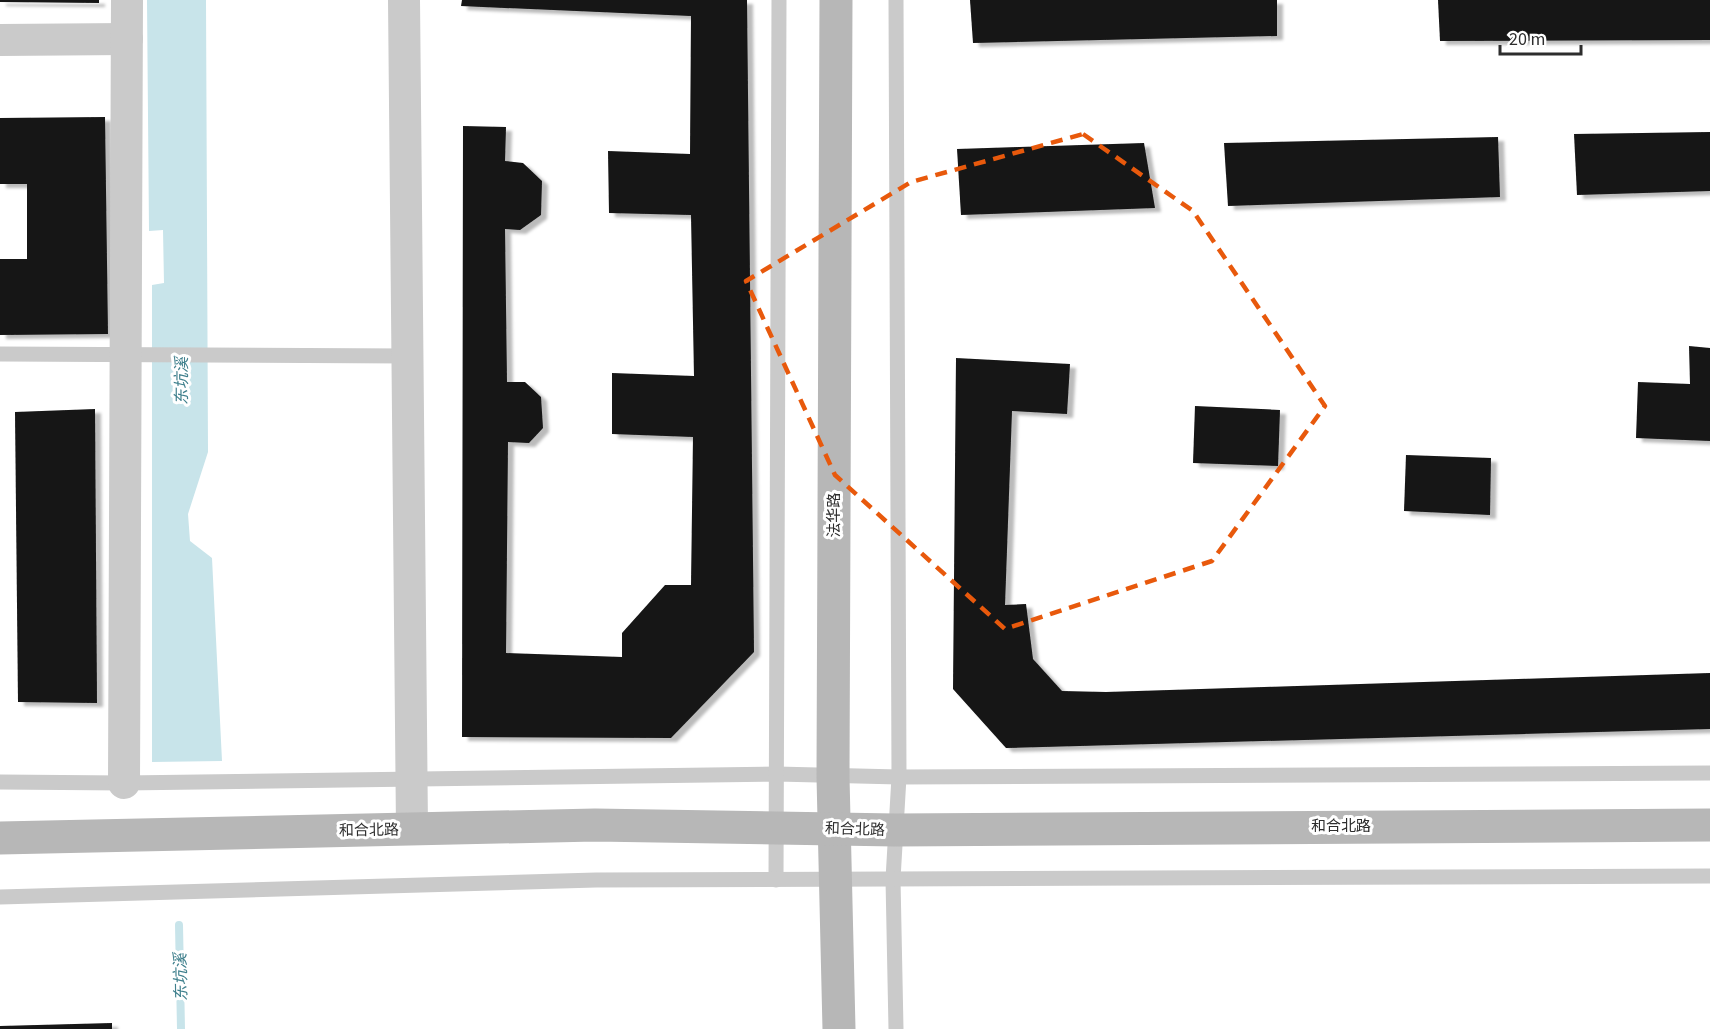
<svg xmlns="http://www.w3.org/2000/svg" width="1710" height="1029" viewBox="0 0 1710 1029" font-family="'Source Sans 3','Noto Sans SC',sans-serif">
  <defs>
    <filter id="shadow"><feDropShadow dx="6" dy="4" stdDeviation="1.5" flood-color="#0004"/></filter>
  </defs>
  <rect width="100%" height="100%" fill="#fff"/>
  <path fill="#c8e4ea" d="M147,0H206L208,452L188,514L190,541L212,558L222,761L152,762V285L164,283L163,230L149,231Z"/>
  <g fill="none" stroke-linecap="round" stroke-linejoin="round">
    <path stroke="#c8e4ea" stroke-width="8" d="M179,925L181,1029"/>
  </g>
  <g fill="#141414" filter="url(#shadow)">
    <path d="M0,0H99V3L0,2Z"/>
    <path d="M462,0H747L754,652L671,738L462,737L463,126L506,127L505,161L523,163L542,181L541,215L520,230L505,229L507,382H525L541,397L543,428L529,443L508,442L506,653L622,657V633L665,585H691L693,437L612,434V373L694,376L691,215L609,213L608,151L690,154L691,16L461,6Z"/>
    <path d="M970,0H1277V36L973,43Z"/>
    <path d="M1438,0H1710V40L1440,41Z"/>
    <path d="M105,117L108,334L0,335V259H27V184H0V118Z"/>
    <path d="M1710,132V191L1577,195L1574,134Z"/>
    <path d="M1498,137L1500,197L1228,206L1224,143Z"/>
    <path d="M1144,143L1155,208L961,215L957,149Z"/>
    <path d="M1689,346L1710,348V441L1636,438L1638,382L1690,384Z"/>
    <path d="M956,358L1070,364L1067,414L1012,411L1005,605L1026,604L1033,659L1062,691L1106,692L1710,673V729L1006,748L953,689Z"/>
    <path d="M1195,406L1280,410L1278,466L1193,463Z"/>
    <path d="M95,409L97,703L18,702L15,412Z"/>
    <path d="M1406,455L1491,458L1490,515L1404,511Z"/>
    <path d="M112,1023V1029H0V1026Z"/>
  </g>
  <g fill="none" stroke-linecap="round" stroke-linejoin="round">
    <g stroke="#cacaca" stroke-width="15">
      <path d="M896,0L899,777L893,879L896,1029"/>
      <path d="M0,354L408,356"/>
      <path d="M0,782L124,783L777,774L899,777L1710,773"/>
      <path d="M776,880L779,0"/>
      <path d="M0,897L596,880L1710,876"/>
    </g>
    <g stroke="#cacaca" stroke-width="32">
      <path d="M404,0L412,829"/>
      <path d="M0,40L127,39"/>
      <path d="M124,783L127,0"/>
    </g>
    <g stroke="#b7b7b7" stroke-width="33">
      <path d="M836,0L833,777L839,1029"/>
      <path d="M0,838L595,825L895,830L1710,825"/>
    </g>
  </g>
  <path fill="none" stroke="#e8590c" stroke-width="4.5" stroke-dasharray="12 8" stroke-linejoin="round" d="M1083,134L1193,211L1325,406L1212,561L1005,629L835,475L746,281L911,182Z"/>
  <g text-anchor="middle" stroke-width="6" stroke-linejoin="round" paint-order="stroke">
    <g font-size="15" fill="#2d2d2d" stroke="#fff">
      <text transform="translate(834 515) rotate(-90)" y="5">法华路</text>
      <text x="1341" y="831">和合北路</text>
      <text transform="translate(855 829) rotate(2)" y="5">和合北路</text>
      <text transform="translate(369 830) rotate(-1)" y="5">和合北路</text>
    </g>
    <g font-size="16" font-style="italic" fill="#3e7f8c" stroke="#fff">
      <text transform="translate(181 381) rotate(-90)" y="6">东坑溪</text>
      <text transform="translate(180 977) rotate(-91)" y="6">东坑溪</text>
    </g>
  </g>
  <path d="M1500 45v9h81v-9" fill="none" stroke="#2d2d2d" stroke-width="3"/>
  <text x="1509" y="45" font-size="18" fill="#2d2d2d" stroke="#ffffff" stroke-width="4.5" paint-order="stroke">20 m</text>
</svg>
